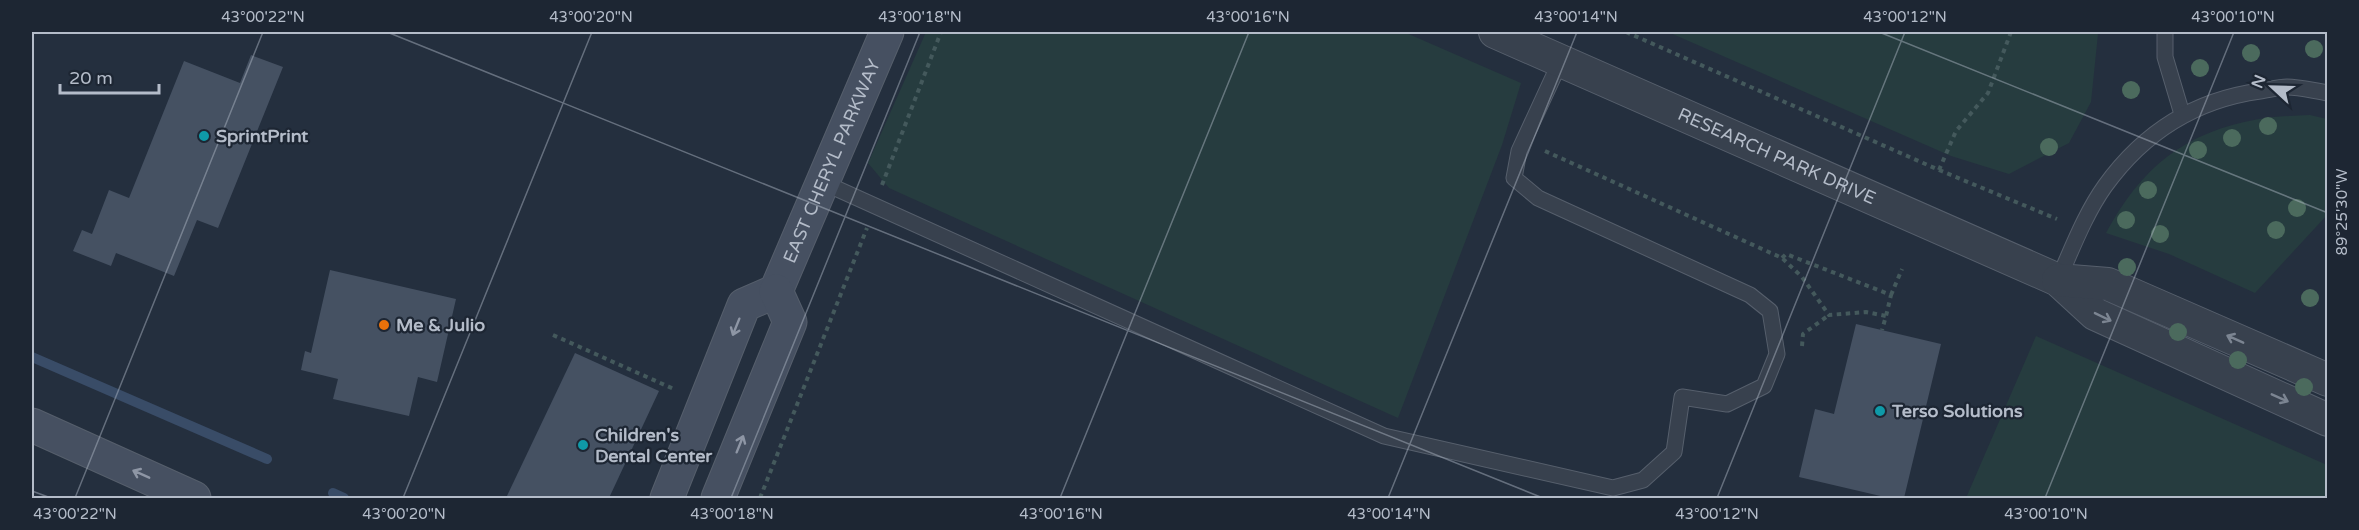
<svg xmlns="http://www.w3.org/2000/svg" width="2359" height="530" viewBox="0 0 2359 530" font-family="'Varela Round',sans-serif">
  <rect width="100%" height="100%" fill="#242f3e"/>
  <g fill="#263c3f">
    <path d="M926,32H1404L1521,83L1502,145L1398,418L889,188L868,163Z"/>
    <path d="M1668,32H2098V34L2091,102L2069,143L2009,174L1951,156Z"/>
    <path d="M2310,115L2327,119V215L2255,293L2169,254L2106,233C2141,168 2184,132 2259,119C2275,116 2293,116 2310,115Z"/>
    <path d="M2036,336L2327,465V498H1966Z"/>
  </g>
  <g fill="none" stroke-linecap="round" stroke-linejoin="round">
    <g stroke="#394c67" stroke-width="10">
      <path d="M32,357L267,459"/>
      <path d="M333,493L344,498"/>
    </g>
  </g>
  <g fill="#455162">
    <path d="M251,55L283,67L218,228L197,220L174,276L116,253L111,266L73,251L82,230L92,234L109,190L129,198L184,61L240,83Z"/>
    <path d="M330,270L456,299L437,382L418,377L409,416L333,399L338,379L301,370L305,351L311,353Z"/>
    <path d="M1856,324L1941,344L1904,498H1889L1799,477L1815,409L1834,414Z"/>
    <path d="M575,353L659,391L609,498H506Z"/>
  </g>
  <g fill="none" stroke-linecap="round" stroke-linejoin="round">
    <defs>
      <g id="lane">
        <path d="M2165,32V57L2182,114"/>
        <path d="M822,182L1384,436L1613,488L1643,480L1674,452L1682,397L1727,404L1764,386L1777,354L1770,311L1750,295L1538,198L1514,178L1519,151L1561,60"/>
        <path d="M2058,280C2072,249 2085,214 2105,186C2144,132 2194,100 2260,91C2268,90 2278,87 2287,87C2300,87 2314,91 2328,93"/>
      </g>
      <g id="street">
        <path id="s1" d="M1495,32L2058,280L2095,314L2328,420"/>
        <path d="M2058,280L2108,284L2328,380"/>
      </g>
      <g id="secondary">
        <path d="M32,425L194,498"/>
        <path id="s2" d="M667,498L744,305L776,291L887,32"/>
        <path d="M718,498L790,322L776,291"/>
      </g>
    </defs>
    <use href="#lane" stroke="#565f6c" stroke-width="17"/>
    <use href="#street" stroke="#565f6c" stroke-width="34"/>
    <use href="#secondary" stroke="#565f6c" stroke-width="35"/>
    <g stroke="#44595c" stroke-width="4" stroke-dasharray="4.5 4.5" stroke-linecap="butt">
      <path d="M1626,32L1939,170L2057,219"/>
      <path d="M1545,151L1782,258L1802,277L1829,315L1866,312L1886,316L1882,330"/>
      <path d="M1939,170L1956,131L1988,93L2011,32"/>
      <path d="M882,185L941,32"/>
      <path d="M1782,258L1786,254L1891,295L1886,316"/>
      <path d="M1891,295L1902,269"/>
      <path d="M553,335L676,390"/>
      <path d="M1802,346L1803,334L1829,315"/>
      <path d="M760,498L867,228"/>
    </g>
    <use href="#lane" stroke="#38414e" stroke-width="15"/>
    <use href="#street" stroke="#38414e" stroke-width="32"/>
    <use href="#secondary" stroke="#465061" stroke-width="33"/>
  </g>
  <g fill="#4b6a5d">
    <circle cx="2314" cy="49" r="9"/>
    <circle cx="2251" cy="53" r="9"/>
    <circle cx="2200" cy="68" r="9"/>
    <circle cx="2131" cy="90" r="9"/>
    <circle cx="2268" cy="126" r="9"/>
    <circle cx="2232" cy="138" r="9"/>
    <circle cx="2049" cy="147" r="9"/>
    <circle cx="2198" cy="150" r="9"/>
    <circle cx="2148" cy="190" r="9"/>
    <circle cx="2297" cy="208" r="9"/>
    <circle cx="2126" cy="220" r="9"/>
    <circle cx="2276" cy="230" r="9"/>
    <circle cx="2160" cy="234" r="9"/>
    <circle cx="2127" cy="267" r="9"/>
    <circle cx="2310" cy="298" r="9"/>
    <circle cx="2178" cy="332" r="9"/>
    <circle cx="2238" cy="360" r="9"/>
    <circle cx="2304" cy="387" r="9"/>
  </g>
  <defs><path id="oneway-shaft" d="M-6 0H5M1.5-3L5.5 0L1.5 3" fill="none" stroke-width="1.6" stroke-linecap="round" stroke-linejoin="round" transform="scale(1.5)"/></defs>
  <g stroke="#7c8592">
    <use href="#oneway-shaft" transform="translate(2103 317) rotate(26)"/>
    <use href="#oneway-shaft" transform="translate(2235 339) rotate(-156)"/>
    <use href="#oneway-shaft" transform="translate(2280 398) rotate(24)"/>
  </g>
  <g stroke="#8e96a5">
    <use href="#oneway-shaft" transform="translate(736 327) rotate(112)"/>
    <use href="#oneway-shaft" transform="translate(740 444) rotate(-68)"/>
    <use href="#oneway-shaft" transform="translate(141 474) rotate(-156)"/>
  </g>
  <path fill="none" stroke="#b4bcc9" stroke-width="1.5" stroke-opacity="0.45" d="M387,32L1543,498M1879,32L2328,213M32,491L51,498M75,498L263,32M403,498L592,32M731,498L920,32M1060,498L1249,32M1388,498L1577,32M1717,498L1905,32M2045,498L2234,32"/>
  <g fill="#0f9aa8" stroke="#1d2633" stroke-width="2">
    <circle cx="204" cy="136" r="6"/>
    <circle cx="1880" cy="411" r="6"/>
    <circle cx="583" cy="445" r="6"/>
  </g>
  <circle fill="#e8710a" stroke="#1d2633" stroke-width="2" cx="384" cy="325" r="6"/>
  <g text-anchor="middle" stroke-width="4.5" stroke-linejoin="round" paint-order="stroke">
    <g font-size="18" font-weight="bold" fill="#b4bcc9" stroke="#1d2633" text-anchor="start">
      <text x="216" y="142">SprintPrint</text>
      <text x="396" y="331">Me &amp; Julio</text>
      <text x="1892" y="417">Terso Solutions</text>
      <text x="595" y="441">Children's<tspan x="595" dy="21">Dental Center</tspan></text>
    </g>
    <g font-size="18" fill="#b4bcc9" stroke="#1d2633">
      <text dy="6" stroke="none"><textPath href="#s1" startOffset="308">RESEARCH PARK DRIVE</textPath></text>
      <text dy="6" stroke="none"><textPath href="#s2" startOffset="384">EAST CHERYL PARKWAY</textPath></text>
    </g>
  </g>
  <rect width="2359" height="530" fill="none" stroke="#1d2633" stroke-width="66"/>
  <g transform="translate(2272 87) rotate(292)" stroke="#1d2633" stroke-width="4.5" paint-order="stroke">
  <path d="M0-4.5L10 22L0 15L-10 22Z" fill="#b4bcc9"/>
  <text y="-9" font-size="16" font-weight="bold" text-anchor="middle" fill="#b4bcc9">N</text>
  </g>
  <path d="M60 84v9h99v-9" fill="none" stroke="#b4bcc9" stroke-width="3"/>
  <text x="69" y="84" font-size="18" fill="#b4bcc9" stroke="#1d2633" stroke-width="4.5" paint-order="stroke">20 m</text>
  <rect x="33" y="33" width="2293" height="464" fill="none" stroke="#b4bcc9" stroke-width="2"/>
  <g font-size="15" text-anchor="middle" fill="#b4bcc9">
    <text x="263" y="22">43°00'22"N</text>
    <text x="591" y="22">43°00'20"N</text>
    <text x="920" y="22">43°00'18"N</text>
    <text x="1248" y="22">43°00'16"N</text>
    <text x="1576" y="22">43°00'14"N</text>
    <text x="1905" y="22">43°00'12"N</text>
    <text x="2233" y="22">43°00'10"N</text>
    <text transform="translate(2342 212) rotate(-90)" y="5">89°25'30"W</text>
    <text x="75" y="519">43°00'22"N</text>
    <text x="404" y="519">43°00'20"N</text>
    <text x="732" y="519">43°00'18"N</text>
    <text x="1061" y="519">43°00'16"N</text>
    <text x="1389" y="519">43°00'14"N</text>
    <text x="1717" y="519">43°00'12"N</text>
    <text x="2046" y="519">43°00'10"N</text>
  </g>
</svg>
